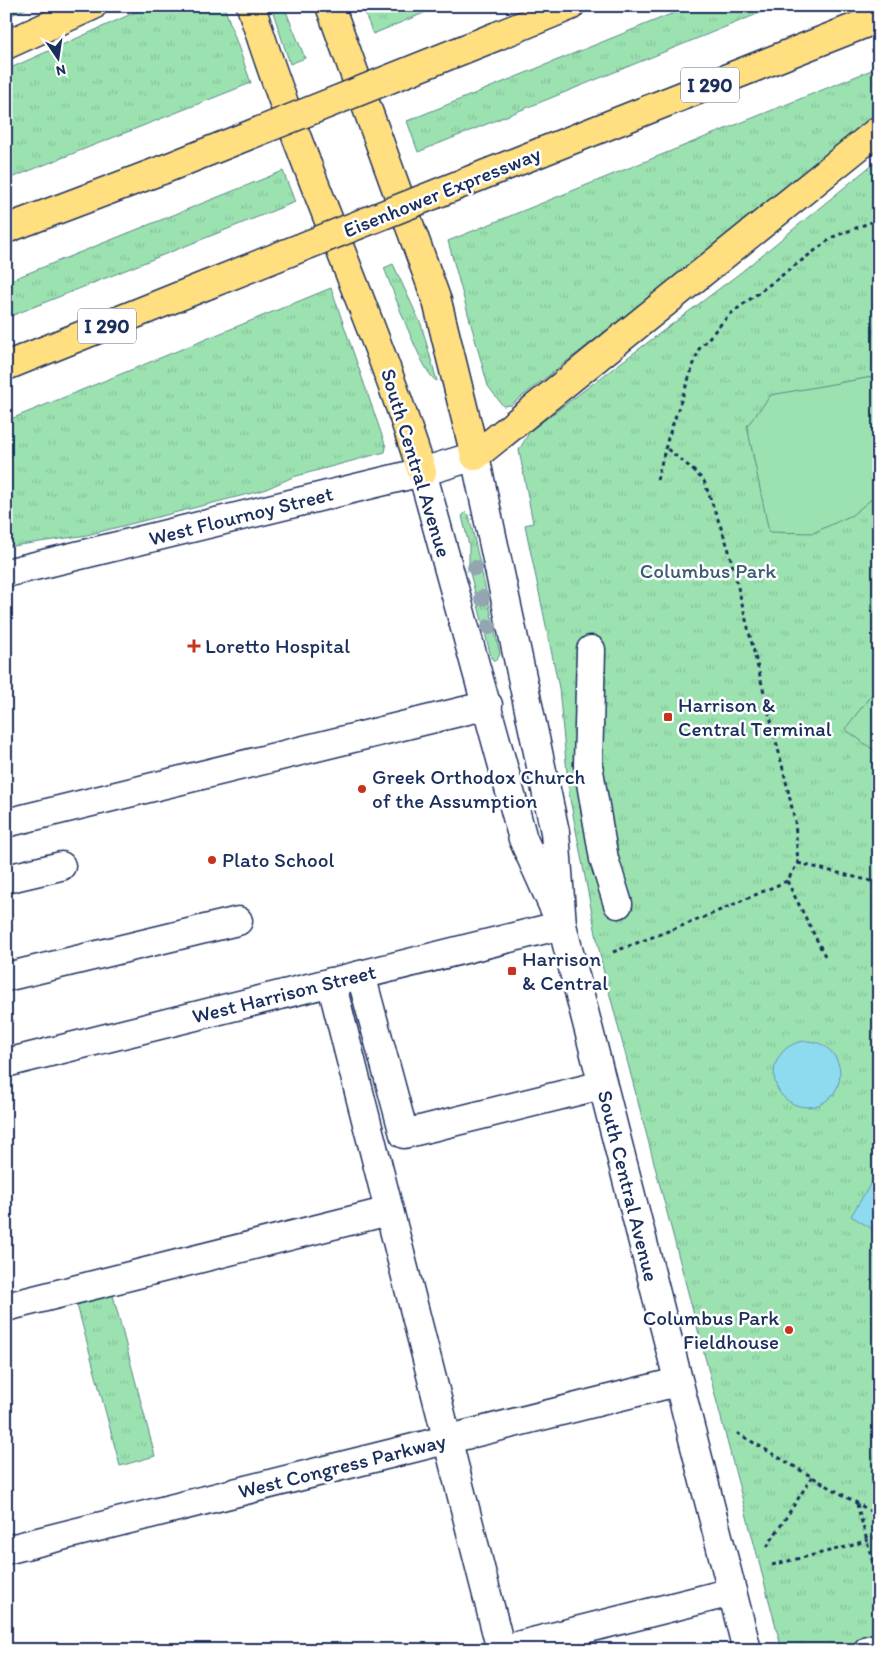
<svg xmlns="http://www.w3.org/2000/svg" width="885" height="1656" viewBox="0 0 885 1656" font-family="Itim,sans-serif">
  <defs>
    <pattern id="grass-tufts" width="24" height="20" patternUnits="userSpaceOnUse" patternTransform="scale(1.25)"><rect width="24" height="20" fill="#9be2b0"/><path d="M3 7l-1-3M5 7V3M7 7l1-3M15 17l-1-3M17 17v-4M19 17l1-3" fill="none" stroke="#85c29a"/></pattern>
  </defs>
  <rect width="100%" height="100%" fill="#fff"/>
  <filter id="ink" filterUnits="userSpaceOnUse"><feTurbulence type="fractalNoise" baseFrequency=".02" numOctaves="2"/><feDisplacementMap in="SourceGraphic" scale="10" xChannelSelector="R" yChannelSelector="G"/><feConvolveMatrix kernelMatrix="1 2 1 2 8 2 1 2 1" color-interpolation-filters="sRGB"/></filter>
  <g filter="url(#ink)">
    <g fill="url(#grass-tufts)" stroke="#5b8887">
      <path d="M6,6H31L6,18Z"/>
      <path d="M149,6H224L251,83L6,180V70Z"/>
      <path d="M271,6H283L285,9L305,58L290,64Z"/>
      <path d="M362,6H441L373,34Z"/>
      <path d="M691,6H777L418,152L407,121Z"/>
      <path d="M879,67V117L511,405L503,406L488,386L448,241Z"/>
      <path d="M879,159V1650H782L602,965L569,794L559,688L525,525L533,523L519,450L530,431L740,273Z"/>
      <path d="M283,171L295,202L6,318V282Z"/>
      <path d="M393,264L421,324L437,381C423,377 392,287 384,268Z"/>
      <path d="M331,288L386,447L385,452L293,477L264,490L87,535L6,547V421Z"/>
      <path d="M466,512L469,515L500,654L497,660H493L491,657L469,569V545L462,516Z"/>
      <path d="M113,1295L155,1456L120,1466L77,1305Z"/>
    </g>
    <g fill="#9be2b0" stroke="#5b8887">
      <path d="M872,377L879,392L878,494L852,515L813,533L769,532L747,426L771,395Z"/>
      <path d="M879,685V754L845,729Z"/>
    </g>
    <g fill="#8edaee" stroke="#6096b4">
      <circle cx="807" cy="1074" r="33"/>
      <path d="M879,1170V1233L851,1216Z"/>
    </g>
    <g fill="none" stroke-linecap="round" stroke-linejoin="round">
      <defs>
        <g id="minor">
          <path d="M422,472L523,839L554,908"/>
          <path d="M6,573L422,472L475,456L555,832L562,925L747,1650"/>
          <path d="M591,650L588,765L604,859L618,904"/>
          <path d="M6,823L488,705"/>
          <path d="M6,879L61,866"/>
          <path d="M361,975L404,1134L602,1085"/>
          <path d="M6,977L238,921"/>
          <path d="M331,982L501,1650"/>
          <path d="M6,1063L562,925"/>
          <path d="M6,1307L389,1211"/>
          <path d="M6,1550L677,1382"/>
          <path d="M501,1650L732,1592"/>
          <path d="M868,1650L879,1647"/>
        </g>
        <g id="major">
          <path d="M251,6C300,164 372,314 422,472"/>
          <path d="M330,6L437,301L475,456"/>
        </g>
        <g id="highway">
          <path d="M497,36L570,6"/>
          <path d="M6,45L92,6"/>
          <path d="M541,152L879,18"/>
          <path d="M6,229L162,170"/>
          <path d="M6,366L207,285"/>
          <path d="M475,456L879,130"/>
        </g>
      </defs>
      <use href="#minor" stroke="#1b2f5e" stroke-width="31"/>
      <use href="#major" stroke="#1b2f5e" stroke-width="31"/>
      <use href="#highway" stroke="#1b2f5e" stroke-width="31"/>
      <g stroke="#1b2f5e" stroke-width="3" stroke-dasharray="4 4" stroke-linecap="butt">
        <path d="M657,480L668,438L699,349L729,315L833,237L879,219"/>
        <path d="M798,863L879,883"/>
        <path d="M787,881L826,958"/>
        <path d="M613,952L700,919L787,881L798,863L795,821L785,777L728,547L704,481L691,468L666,448"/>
        <path d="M737,1433L879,1516"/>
        <path d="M857,1504L879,1585"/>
        <path d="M767,1547L812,1477"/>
        <path d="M772,1565L850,1546L879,1536"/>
      </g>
      <use href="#minor" stroke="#fff" stroke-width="28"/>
      <use href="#major" stroke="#ffdf80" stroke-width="28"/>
      <use href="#highway" stroke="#ffdf80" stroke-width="28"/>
      <defs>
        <g id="highway-bridge">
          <path d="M162,170L497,36"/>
          <path d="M207,285L541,152"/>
        </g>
      </defs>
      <use href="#highway-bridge" stroke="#1b2f5e" stroke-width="31" stroke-linecap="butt"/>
      <use href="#highway-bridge" stroke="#ffdf80" stroke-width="28"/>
    </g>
    <g fill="#93a5b1">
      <circle cx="475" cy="568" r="8"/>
      <circle cx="482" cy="598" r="8"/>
      <circle cx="489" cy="627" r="8"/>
    </g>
  </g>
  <g fill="#c8321e" stroke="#fff" stroke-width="2">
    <path d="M191.5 638.5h5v5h5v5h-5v5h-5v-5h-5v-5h5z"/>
    <rect x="663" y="712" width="10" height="10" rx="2.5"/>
    <circle cx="362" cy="789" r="5"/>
    <circle cx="212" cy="860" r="5"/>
    <rect x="507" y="966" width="10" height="10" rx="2.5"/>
    <circle cx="789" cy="1330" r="5"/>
  </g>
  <g text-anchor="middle" stroke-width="5" stroke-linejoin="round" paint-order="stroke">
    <g fill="#fff" stroke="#5f6d8e" stroke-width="1">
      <rect x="681" y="67.5" width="58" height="35" rx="4"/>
      <rect x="78" y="308.5" width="58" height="35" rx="4"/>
    </g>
    <g font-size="20" font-weight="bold" fill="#1b2f5e">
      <text x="710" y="92">I 290</text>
      <text x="107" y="333">I 290</text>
    </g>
    <g font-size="21" fill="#1b2f5e" stroke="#fff">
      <text transform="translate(442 192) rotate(-22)" y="7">Eisenhower Expressway</text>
      <text transform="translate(416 463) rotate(73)" y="7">South Central Avenue</text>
      <text transform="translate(241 516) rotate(-14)" y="7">West Flournoy Street</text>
      <text transform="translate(284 994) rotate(-14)" y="7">West Harrison Street</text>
      <text transform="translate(628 1186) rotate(76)" y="7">South Central Avenue</text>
      <text transform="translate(342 1466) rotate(-14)" y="7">West Congress Parkway</text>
    </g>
    <g font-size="21" fill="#3b5c72" stroke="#fff">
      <text x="708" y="578">Columbus Park</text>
    </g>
    <g font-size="21" fill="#1b2f5e" stroke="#fff" text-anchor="start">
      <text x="205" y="653">Loretto Hospital</text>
      <text x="678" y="712">Harrison &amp;<tspan x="678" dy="24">Central Terminal</tspan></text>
      <text x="372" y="784">Greek Orthodox Church<tspan x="372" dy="24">of the Assumption</tspan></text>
      <text x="222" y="867">Plato School</text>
      <text x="522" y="966">Harrison<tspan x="522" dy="24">&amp; Central</tspan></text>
      <text x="779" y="1325" text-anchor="end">Columbus Park<tspan x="779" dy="24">Fieldhouse</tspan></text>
    </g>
  </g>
  <rect width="885" height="1656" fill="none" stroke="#fff" stroke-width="25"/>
  <rect x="12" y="12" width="860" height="1631" fill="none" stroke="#1b2f5e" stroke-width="2" filter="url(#ink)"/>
  <g transform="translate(58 58) rotate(167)" stroke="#ffffff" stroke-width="4" paint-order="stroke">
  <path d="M0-4L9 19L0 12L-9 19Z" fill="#1b2f5e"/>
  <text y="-8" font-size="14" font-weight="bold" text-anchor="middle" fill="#1b2f5e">N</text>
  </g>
</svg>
